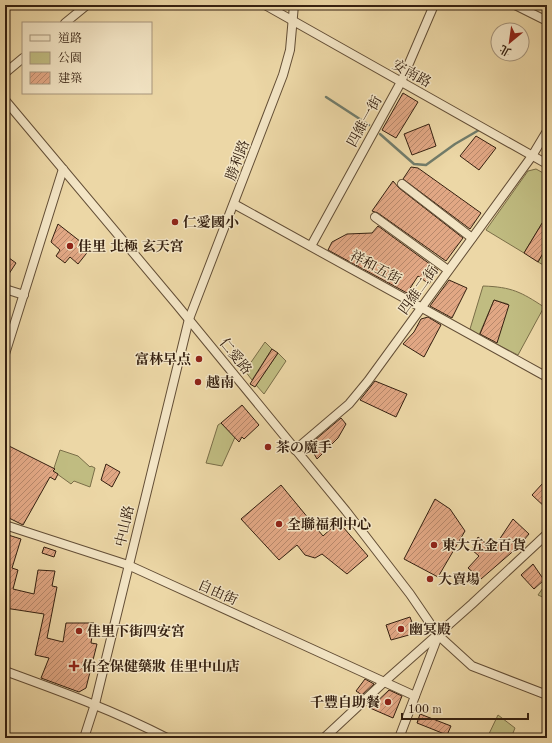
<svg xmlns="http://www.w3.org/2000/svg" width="552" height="743" viewBox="0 0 552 743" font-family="'Old Standard TT','Noto Serif TC','Noto Serif JP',serif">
  <defs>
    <pattern id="building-hatch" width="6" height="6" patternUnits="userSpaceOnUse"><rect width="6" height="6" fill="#e1a784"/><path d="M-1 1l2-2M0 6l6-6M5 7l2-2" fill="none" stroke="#b7886b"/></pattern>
  </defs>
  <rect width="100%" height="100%" fill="#ecd7a6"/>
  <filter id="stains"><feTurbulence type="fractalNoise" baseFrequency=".005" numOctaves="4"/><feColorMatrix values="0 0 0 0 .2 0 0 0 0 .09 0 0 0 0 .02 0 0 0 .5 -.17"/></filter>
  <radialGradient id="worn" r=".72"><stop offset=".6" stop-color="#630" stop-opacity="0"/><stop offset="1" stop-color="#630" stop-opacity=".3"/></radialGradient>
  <g fill="#c0bc81" stroke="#7a6e48">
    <path d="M536,169L547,175V215L524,253L486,230L528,171Z"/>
    <path d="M547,246V267L538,262Z"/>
    <path d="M483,286C512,287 521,292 544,307L518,355L496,344L508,304L494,300L479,335L470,329Z"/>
    <path d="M265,342L272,349L252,380L245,371Z"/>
    <path d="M278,353L286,361L264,394L256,385Z"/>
    <path d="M221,423L232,434L236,435L222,466L206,463L218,425Z"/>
    <path d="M60,450L78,456L90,467L91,466L95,468L90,487L74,481L71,484L53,471Z"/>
    <path d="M547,582V599L538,595Z"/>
    <path d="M498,715L515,728L511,738H487Z"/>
  </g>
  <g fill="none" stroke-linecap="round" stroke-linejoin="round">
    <g stroke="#717c6b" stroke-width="2.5">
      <path d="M326,97L369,125"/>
      <path d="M380,134L414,164L426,165L455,144L479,130"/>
    </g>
  </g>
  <g fill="url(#building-hatch)" stroke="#352010">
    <path d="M403,93L418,102L396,138L382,130Z"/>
    <path d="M429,124L436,146L412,155L404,134Z"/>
    <path d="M476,136L496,148L479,170L460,156Z"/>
    <path d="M411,167L418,168L481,213L470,229L403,179Z"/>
    <path d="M393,181L399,188L463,238L446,261L378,213L372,211Z"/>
    <path d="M547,215V246L538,262L524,253Z"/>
    <path d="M58,224L90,249L78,264L70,257L65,263L56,256L60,250L51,242Z"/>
    <path d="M378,226L438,270L429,284L418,276L407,293L328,250L332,242L347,234L372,233Z"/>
    <path d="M5,255L16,263L5,280Z"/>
    <path d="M449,280L467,288L452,318L430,306Z"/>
    <path d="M494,300L509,305L497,343L480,334Z"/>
    <path d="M428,317L441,325L424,357L403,344L414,332L421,319Z"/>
    <path d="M272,349L278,353L255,387L250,384Z"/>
    <path d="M375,381L407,394L396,417L360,400Z"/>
    <path d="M242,405L259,425L244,439L242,437L239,442L221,423Z"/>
    <path d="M341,418L346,424L338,438L317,459L309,445Z"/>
    <path d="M5,444L55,469L53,471L58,474L55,480L50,477L23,525L5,516Z"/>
    <path d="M106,464L120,472L112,487L101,480Z"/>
    <path d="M543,483L547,487V509L532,495Z"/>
    <path d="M281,485L323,536L334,526L343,527L368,556L347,574L322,554L315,558L305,555L297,545L279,560L241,519Z"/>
    <path d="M435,499L450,509L465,531L438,577L404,559Z"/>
    <path d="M513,519L529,534L518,547L481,579L468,568L479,556L472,550L478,537L493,549Z"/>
    <path d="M5,534L21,539L12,568L18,570L13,589L34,594L38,570L55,571L52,586L57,587L47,638L63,642L66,623H94L91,643L97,644L86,688L79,692L41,678L49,658L35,655L44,614L5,608Z"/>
    <path d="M44,547L56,551L54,557L42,553Z"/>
    <path d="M533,564L544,580L534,589L521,575Z"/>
    <path d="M410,617L416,633L391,640L386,625Z"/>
    <path d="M365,679L374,684L362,695L356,691Z"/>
    <path d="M389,690L402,696L393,718L370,708Z"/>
    <path d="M420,714L451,726L447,735L417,723Z"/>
  </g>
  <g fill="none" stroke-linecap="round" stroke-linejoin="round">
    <defs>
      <g id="minor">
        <path d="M265,5L547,164"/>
        <path d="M515,5L547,21"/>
        <path d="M65,23L87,5"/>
        <path d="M5,73L23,58"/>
        <path d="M5,100L177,305L346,511L410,594L438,635L472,666L547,695"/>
        <path d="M402,184L472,238"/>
        <path d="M234,204L547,377"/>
        <path d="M375,217L448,270"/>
        <path d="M311,246L401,82L434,5"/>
        <path d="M5,289L24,295"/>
        <path d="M5,354L63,169"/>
        <path d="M295,450L349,404L368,381L532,156L547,131"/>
        <path d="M5,525L128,565L415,696"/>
        <path d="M5,671C60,691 115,711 167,738"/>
        <path d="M84,738L95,704L189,319L283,75L290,50L294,5"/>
        <path d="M324,738L384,682L472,604L547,534"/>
        <path d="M399,738L438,636"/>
      </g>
    </defs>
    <use href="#minor" stroke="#634e36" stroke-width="10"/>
    <use href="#minor" stroke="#f3e5c5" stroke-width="8"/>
  </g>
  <g fill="#8f2418" stroke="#f3e5c5" stroke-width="1.5">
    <circle cx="175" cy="222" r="4"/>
    <circle cx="70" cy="246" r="4"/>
    <circle cx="199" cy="359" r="4"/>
    <circle cx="198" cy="382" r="4"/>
    <circle cx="268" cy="447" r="4"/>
    <circle cx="279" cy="524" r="4"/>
    <circle cx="434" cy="545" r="4"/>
    <circle cx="430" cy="579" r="4"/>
    <circle cx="401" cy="629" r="4"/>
    <circle cx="79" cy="631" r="4"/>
    <path d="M72 660h4v4h4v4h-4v4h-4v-4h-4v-4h4z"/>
    <circle cx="388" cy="702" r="4"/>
  </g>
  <g text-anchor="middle" stroke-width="3" stroke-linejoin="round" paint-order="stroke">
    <g font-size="14" fill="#352010" stroke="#f3e5c5">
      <text transform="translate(412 73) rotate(29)" y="5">安南路</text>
      <text transform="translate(364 121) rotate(-61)" y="5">四維一街</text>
      <text transform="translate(237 160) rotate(-69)" y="5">勝利路</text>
      <text transform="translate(376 267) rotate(28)" y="5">祥和五街</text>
      <text transform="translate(418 290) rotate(-54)" y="5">四維二街</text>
      <text transform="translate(236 356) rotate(51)" y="5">仁愛路</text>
      <text transform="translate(124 526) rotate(-77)" y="5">中山路</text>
      <text transform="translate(218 592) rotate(24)" y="5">自由街</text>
    </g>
    <g font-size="14" font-weight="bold" fill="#352010" stroke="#f3e5c5" text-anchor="start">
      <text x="183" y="227">仁愛國小</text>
      <text x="78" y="251">佳里 北極 玄天宮</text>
      <text x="191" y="364" text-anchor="end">富林早点</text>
      <text x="206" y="387">越南</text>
      <text x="276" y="452">茶の魔手</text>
      <text x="287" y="529">全聯福利中心</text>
      <text x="442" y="550">東大五金百貨</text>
      <text x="438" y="584">大賣場</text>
      <text x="409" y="634">幽冥殿</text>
      <text x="87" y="636">佳里下街四安宮</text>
      <text x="82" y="671">佑全保健藥妝 佳里中山店</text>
      <text x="380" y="707" text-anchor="end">千豐自助餐</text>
    </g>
  </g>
  <rect width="552" height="743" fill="none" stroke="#ecd7a6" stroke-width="20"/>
  <rect x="6" y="6" width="540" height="731" fill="none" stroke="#352010" stroke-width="2"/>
  <rect x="10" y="10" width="532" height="723" fill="none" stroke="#352010"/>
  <rect x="22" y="22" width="130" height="72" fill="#f3e5c5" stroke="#a7967d"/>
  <rect x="30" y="35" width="20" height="6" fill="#f3e5c5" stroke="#a7967d"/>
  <text x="58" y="42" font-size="12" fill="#352010">道路</text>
  <rect x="30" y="52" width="20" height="12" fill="#c0bc81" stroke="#a7967d"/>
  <text x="58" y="62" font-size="12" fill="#352010">公園</text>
  <rect x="30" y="72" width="20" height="12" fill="url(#building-hatch)" stroke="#a7967d"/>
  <text x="58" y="82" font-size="12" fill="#352010">建築</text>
  <g transform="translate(510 42) rotate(209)"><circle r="19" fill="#f3e5c5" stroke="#a7967d"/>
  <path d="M0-3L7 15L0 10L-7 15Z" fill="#8f2418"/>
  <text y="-6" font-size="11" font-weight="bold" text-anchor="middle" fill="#352010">北</text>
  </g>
  <path d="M402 713v6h126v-6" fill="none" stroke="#352010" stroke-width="2"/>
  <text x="408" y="713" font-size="12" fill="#352010" stroke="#f3e5c5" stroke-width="3" paint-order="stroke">100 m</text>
  <rect width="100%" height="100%" filter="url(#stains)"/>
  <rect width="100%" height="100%" fill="url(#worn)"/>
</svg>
